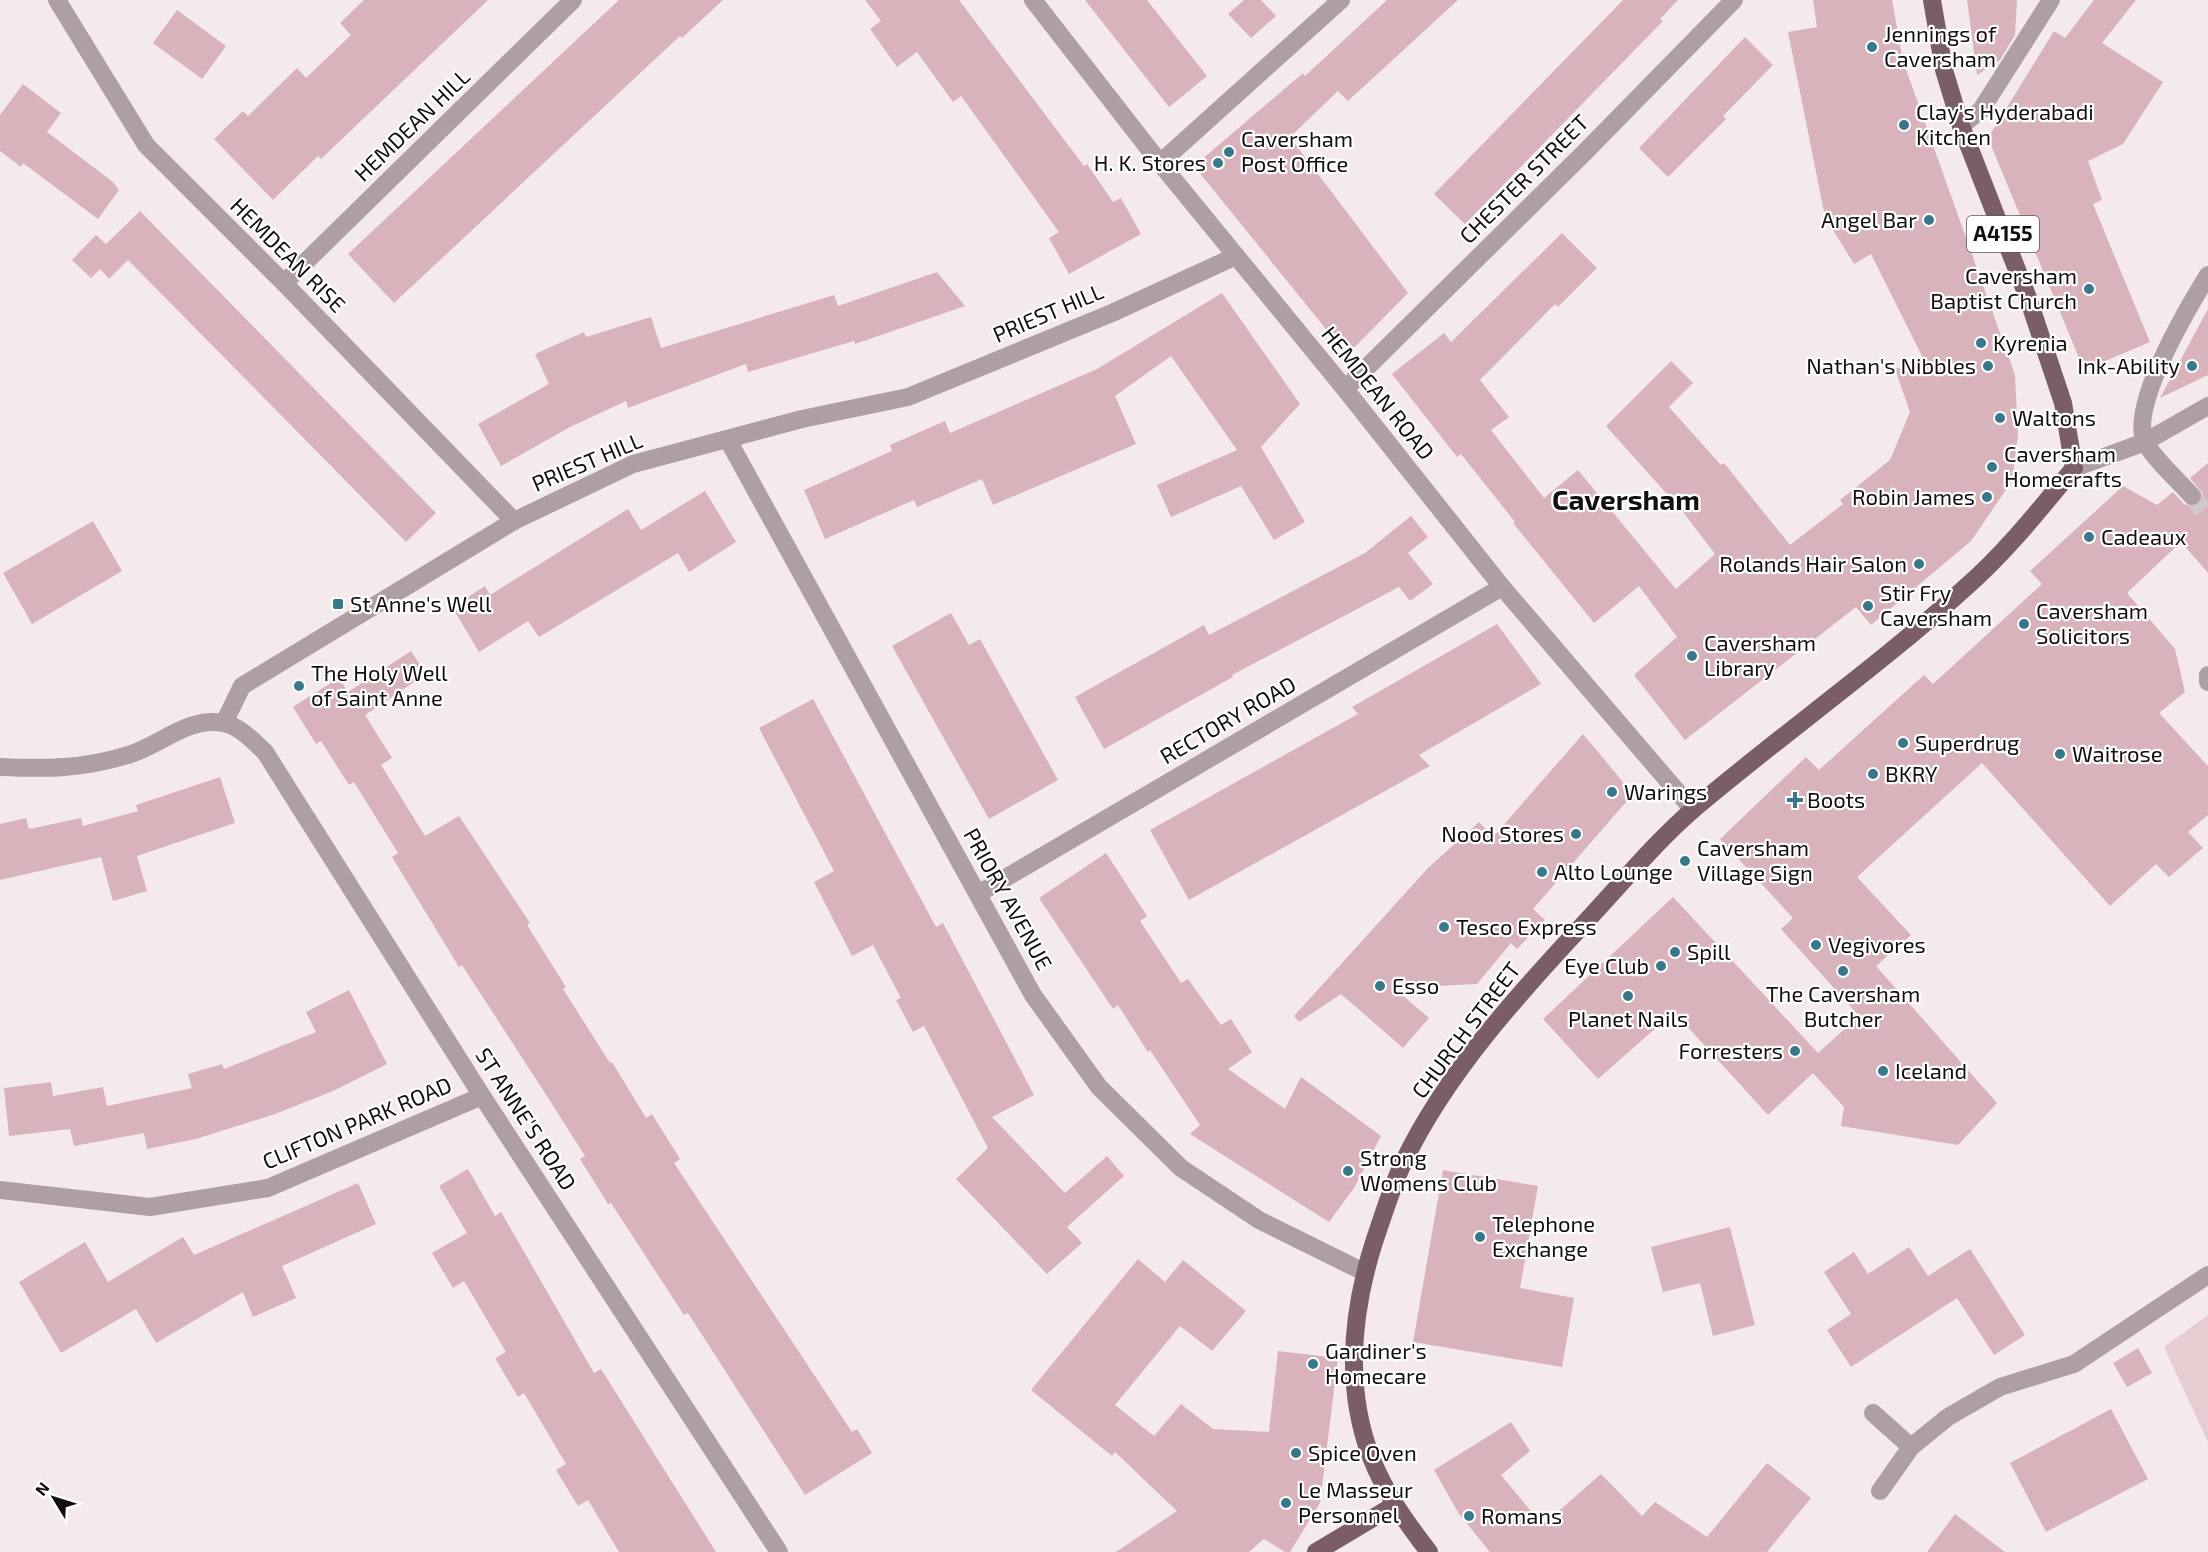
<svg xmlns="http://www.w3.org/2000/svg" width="2208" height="1552" viewBox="0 0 2208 1552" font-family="'Exo 2',sans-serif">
  <rect width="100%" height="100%" fill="#f4eaec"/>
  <path fill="#e7ccd2" d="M2208,1315V1442L2164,1347Z"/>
  <g fill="#d9b3bc">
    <path d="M364,0H488L321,159L318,156L273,200L214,139L243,111L248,116L297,68L306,78L351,35L340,23Z"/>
    <path d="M619,0H723L682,38L680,36L394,303L348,254Z"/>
    <path d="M865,0H959L1084,166L1087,164L1113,202L1121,198L1141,234L1069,274L1049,238L1059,232L961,96L953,102L917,52L897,67L870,29L881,21Z"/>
    <path d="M1085,0H1147L1207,76L1169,107Z"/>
    <path d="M1244,0H1261L1276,16L1251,38L1228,14Z"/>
    <path d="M1387,0H1458L1348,101L1338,91L1290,137L1408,293L1347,355L1194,166L1303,73L1305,76Z"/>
    <path d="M1623,0H1678L1660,19L1663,21L1465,224L1434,194Z"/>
    <path d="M1813,0H1892L1903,61L2015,375L2018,435L2012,481L1971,541L1871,625L1856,607L1685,740L1634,675L1677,637L1639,586L1594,623L1513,523L1515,522L1461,454L1457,457L1392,374L1444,333L1451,342L1562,233L1597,268L1558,307L1555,304L1480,380L1509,417L1491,430L1544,498L1578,470L1676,589L1715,554L1683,512L1606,426L1671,361L1693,383L1669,407L1721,465L1724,463L1790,545L1843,504L1840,500L1890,460L1910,412L1895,369L1924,360L1871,254L1854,264L1825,217L1788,32L1817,27Z"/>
    <path d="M1967,0H2017L2015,35L2000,60L1977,75Z"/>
    <path d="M2094,0H2136L2102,43L2163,82L2123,144L2088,161L2102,200L2093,204L2150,342L2084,370L1988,138L2054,31L2065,38Z"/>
    <path d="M177,10L226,46L202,79L153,43Z"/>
    <path d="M1745,37L1773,65L1723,116L1726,119L1668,177L1639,148Z"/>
    <path d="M23,84L61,113L47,132L113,182L119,190L98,219L23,163L21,167L0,151V115Z"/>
    <path d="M140,211L436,513L406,542L128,260L109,279L100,269L91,278L72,260L96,235L106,244Z"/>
    <path d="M937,272L965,306L855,344L854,341L748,372L746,364L628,408L626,401L570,427L501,466L478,424L549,384L535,354L584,332L586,337L651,317L661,348L834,295L838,306Z"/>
    <path d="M1222,293L1300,404L1261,447L1305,522L1274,540L1241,486L1171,517L1157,485L1237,450L1171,356L1115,396L1136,444L993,505L982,479L917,507L914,500L825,539L804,490L892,451L890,445L945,421L950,433L1097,369Z"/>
    <path d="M2208,309V375L2160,398Z"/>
    <path d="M2208,463V573L2181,542L2127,593L2175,649L2185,692L2159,713L2208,766V815L2188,832L2203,848L2169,877L2156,864L2110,906L1982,763L1857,877L1911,935L1876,966L1997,1103L1958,1145L1841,1126L1844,1107L1813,1073L1768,1115L1674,1012L1598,1079L1543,1019L1673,897L1818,1053L1859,1016L1781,929L1793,918L1720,839L1806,757L1819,770L1924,675L1933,684L2042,584L2030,571L2123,486L2157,505L2173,492L2184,504L2195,507L2200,504L2203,494L2190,478Z"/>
    <path d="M705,491L736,542L689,572L678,553L539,637L528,621L479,652L452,607L485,586L490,595L628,509L641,530Z"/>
    <path d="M1411,516L1428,537L1408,553L1433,584L1410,601L1399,587L1232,675L1233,677L1104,749L1075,697L1204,625L1209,635L1365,553Z"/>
    <path d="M93,521L122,571L32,624L3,573Z"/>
    <path d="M951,613L969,645L980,639L1058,780L989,819L892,646Z"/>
    <path d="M1497,624L1541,684L1419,755L1430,766L1189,900L1150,830L1358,714L1352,707Z"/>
    <path d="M411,651L426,674L365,715L392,758L381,765L425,836L459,816L530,923L527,925L566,987L563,989L610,1063L612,1062L646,1118L652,1114L680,1159L674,1163L852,1432L857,1429L872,1453L805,1495L688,1313L684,1315L611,1203L608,1204L580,1159L585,1156L552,1104L462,965L459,967L392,857L398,853L354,782L349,785L321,741L316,744L293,707L339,678L348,692Z"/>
    <path d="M813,699L936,927L943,923L1034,1095L992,1117L1065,1193L1107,1156L1124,1176L1067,1227L1082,1243L1047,1274L956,1179L988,1148L924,1026L913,1032L896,1000L901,998L873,945L852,956L814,882L834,871L759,728Z"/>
    <path d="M1583,734L1633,794L1533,909L1545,920L1517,949L1511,943L1477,984L1394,988L1429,1018L1403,1048L1341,994L1299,1022L1294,1016L1428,868L1479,822L1493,837Z"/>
    <path d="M220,777L235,823L137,856L147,891L113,901L101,857L0,880V824L26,818L29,829L81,818L83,826L138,811L136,805Z"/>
    <path d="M1106,853L1147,916L1140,921L1181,983L1188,979L1221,1025L1231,1019L1252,1052L1228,1069L1285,1109L1301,1077L1381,1136L1354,1188L1329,1222L1190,1134L1200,1125L1150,1050L1148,1052L1118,1005L1113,1009L1039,898Z"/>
    <path d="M349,990L387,1064L333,1091L275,1114L196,1139L147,1149L144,1133L74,1146L70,1129L9,1136L4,1088L51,1082L53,1096L103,1087L107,1106L192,1088L188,1074L222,1064L224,1069L316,1032L306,1012Z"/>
    <path d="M468,1169L495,1216L501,1212L594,1373L601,1369L716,1552H619L588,1500L578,1506L556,1470L566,1464L524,1393L518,1397L495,1358L506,1352L464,1281L453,1288L432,1253L467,1233L439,1186Z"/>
    <path d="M1443,1170L1538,1186L1520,1288L1574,1298L1562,1367L1413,1342Z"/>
    <path d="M358,1183L376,1224L282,1266L296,1298L253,1317L243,1292L156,1343L136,1309L61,1353L19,1282L85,1242L108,1282L183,1237L194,1255Z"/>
    <path d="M1730,1227L1755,1325L1713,1336L1700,1283L1663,1292L1651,1247Z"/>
    <path d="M1909,1247L1928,1276L1970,1249L2025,1335L1994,1355L1957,1298L1851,1367L1827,1330L1851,1314L1824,1272L1854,1252L1868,1274Z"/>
    <path d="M1138,1259L1165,1282L1183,1260L1246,1311L1212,1351L1180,1326L1115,1405L1154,1436L1181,1404L1213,1429L1269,1432L1278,1351L1338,1358L1320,1503L1290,1552H1285L1264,1539L1249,1552H1116L1177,1511L1115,1452L1112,1456L1031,1390Z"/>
    <path d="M2138,1348L2152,1373L2127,1387L2113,1363Z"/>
    <path d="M2111,1409L2148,1479L2046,1532L2010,1463Z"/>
    <path d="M1511,1422L1530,1451L1501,1475L1540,1522L1542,1520L1545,1523L1601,1474L1642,1516L1655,1502L1707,1537L1767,1463L1811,1498L1767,1552H1490L1459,1514L1434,1470Z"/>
    <path d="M1955,1514L2005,1552H1927Z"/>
  </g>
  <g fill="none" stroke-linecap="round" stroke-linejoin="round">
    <path stroke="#d2c9cb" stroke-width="18" stroke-dasharray="18 9" stroke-linecap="butt" d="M2192,496L2208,516"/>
    <g stroke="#af9ea2" stroke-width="18">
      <path d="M57,0L146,145L284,283L514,521"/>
      <path d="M1033,0L1160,163L1345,389L1502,587L1693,810"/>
      <path d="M1961,126L1981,110L2051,0"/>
      <path d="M1160,163L1341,0"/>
      <path d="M284,283L573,0"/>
      <path d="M1345,389L1585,152L1734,0"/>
      <path d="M728,440L1033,995L1099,1087L1181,1168L1259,1220L1364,1272"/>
      <path d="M2074,468L2145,442L2208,406"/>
      <path d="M2192,496C2177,479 2157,462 2146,444C2126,410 2189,306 2208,275"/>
      <path d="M2208,675V682"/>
      <path d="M224,723L242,686L514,521L633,464L802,419L908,397L1112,313L1236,256"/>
      <path d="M0,767C47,769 82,769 128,755C159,746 189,716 223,723C240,726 253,741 265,752L482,1096L779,1552"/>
      <path d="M978,894L1502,587"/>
      <path d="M0,1190L150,1207L268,1188L482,1096"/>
      <path d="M1873,1413L1911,1447"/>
      <path d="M1880,1491L1911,1447L1948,1417L2000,1387L2074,1364L2208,1275"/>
    </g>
    <g stroke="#7a5d65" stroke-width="18">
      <path d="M1316,1552L1393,1506"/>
      <path d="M1429,1552C1406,1522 1385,1493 1371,1457C1344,1386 1352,1310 1375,1239C1384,1213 1392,1186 1404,1161C1446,1074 1515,998 1580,928C1618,888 1654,843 1696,807C1785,732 1880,665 1966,587C2006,552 2040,509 2074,468L2063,403L2028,298L1961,126L1944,70L1932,0"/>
    </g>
  </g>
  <g fill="#37788a" stroke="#fff" stroke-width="2">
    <circle cx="1872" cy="47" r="6"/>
    <circle cx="1904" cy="125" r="6"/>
    <circle cx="1229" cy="152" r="6"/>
    <circle cx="1218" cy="163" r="6"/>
    <circle cx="1929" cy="220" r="6"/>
    <circle cx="2089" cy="289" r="6"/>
    <circle cx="1981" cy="343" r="6"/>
    <circle cx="1988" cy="366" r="6"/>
    <circle cx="2192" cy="366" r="6"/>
    <circle cx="2000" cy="418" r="6"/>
    <circle cx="1992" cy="467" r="6"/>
    <circle cx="1987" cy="497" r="6"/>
    <circle cx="2089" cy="537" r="6"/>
    <circle cx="1919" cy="564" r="6"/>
    <rect x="332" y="598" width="12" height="12" rx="3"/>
    <circle cx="1868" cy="606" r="6"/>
    <circle cx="2024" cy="624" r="6"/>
    <circle cx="1692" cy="656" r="6"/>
    <circle cx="299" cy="686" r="6"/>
    <circle cx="1903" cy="743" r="6"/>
    <circle cx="2060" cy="754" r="6"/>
    <circle cx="1873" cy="774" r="6"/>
    <circle cx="1612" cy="792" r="6"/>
    <path d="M1792 791h6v6h6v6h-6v6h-6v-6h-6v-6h6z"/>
    <circle cx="1576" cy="834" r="6"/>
    <circle cx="1685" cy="861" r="6"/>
    <circle cx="1542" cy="872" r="6"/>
    <circle cx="1444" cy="927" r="6"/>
    <circle cx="1816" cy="945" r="6"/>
    <circle cx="1675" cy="952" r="6"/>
    <circle cx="1661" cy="966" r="6"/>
    <circle cx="1843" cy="971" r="6"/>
    <circle cx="1380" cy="986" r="6"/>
    <circle cx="1628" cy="996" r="6"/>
    <circle cx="1795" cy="1051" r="6"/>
    <circle cx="1883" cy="1071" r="6"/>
    <circle cx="1348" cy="1171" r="6"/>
    <circle cx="1480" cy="1237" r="6"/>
    <circle cx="1313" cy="1364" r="6"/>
    <circle cx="1296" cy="1453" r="6"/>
    <circle cx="1286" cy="1503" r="6"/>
    <circle cx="1469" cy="1516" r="6"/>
  </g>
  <g text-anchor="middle" stroke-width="4.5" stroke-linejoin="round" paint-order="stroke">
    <rect fill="#fff" stroke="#5a5758" stroke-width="1.5" x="1967" y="216" width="72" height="36" rx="4.5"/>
    <g font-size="21" font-weight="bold" fill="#130f10">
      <text x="2003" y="241">A4155</text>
    </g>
    <g font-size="22" fill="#130f10" stroke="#fff" text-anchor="start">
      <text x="1884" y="42">Jennings of<tspan x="1884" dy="25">Caversham</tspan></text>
      <text x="1916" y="120">Clay's Hyderabadi<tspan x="1916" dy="25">Kitchen</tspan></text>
      <text x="1241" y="147">Caversham<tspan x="1241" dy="25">Post Office</tspan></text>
      <text x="1206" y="171" text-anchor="end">H. K. Stores</text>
      <text x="1917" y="228" text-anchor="end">Angel Bar</text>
      <text x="2077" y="284" text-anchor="end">Caversham<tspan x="2077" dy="25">Baptist Church</tspan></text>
      <text x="1993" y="351">Kyrenia</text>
      <text x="1976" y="374" text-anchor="end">Nathan's Nibbles</text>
      <text x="2180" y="374" text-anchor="end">Ink-Ability</text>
      <text x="2012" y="426">Waltons</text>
      <text x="2004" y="462">Caversham<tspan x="2004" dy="25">Homecrafts</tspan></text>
      <text x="1975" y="505" text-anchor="end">Robin James</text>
      <text x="2101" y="545">Cadeaux</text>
      <text x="1907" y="572" text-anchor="end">Rolands Hair Salon</text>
      <text x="1880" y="601">Stir Fry<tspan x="1880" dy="25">Caversham</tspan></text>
      <text x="350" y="612">St Anne's Well</text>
      <text x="2036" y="619">Caversham<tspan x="2036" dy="25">Solicitors</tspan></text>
      <text x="1704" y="651">Caversham<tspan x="1704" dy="25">Library</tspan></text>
      <text x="311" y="681">The Holy Well<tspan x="311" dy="25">of Saint Anne</tspan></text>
      <text x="1915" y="751">Superdrug</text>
      <text x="2072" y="762">Waitrose</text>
      <text x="1885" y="782">BKRY</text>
      <text x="1624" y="800">Warings</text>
      <text x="1807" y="808">Boots</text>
      <text x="1564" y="842" text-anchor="end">Nood Stores</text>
      <text x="1697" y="856">Caversham<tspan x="1697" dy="25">Village Sign</tspan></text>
      <text x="1554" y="880">Alto Lounge</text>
      <text x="1456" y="935">Tesco Express</text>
      <text x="1828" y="953">Vegivores</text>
      <text x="1687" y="960">Spill</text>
      <text x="1649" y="974" text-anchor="end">Eye Club</text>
      <text x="1392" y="994">Esso</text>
      <text x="1843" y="1002" text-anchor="middle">The Caversham<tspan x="1843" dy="25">Butcher</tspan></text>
      <text x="1628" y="1027" text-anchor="middle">Planet Nails</text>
      <text x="1783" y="1059" text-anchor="end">Forresters</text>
      <text x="1895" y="1079">Iceland</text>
      <text x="1360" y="1166">Strong<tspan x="1360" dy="25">Womens Club</tspan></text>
      <text x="1492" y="1232">Telephone<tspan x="1492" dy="25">Exchange</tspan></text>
      <text x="1325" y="1359">Gardiner's<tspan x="1325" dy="25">Homecare</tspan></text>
      <text x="1308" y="1461">Spice Oven</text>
      <text x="1298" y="1498">Le Masseur<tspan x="1298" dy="25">Personnel</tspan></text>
      <text x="1481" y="1524">Romans</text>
    </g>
    <g font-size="22" fill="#130f10" stroke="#fff">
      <text transform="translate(412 125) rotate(-44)" y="8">HEMDEAN HILL</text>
      <text transform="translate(1524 179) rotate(-45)" y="8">CHESTER STREET</text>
      <text transform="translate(288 255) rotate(45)" y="8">HEMDEAN RISE</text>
      <text transform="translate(1048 313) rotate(-23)" y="8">PRIEST HILL</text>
      <text transform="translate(1378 393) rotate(51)" y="8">HEMDEAN ROAD</text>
      <text transform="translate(587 462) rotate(-23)" y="8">PRIEST HILL</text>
      <text transform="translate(1228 720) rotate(-30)" y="8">RECTORY ROAD</text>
      <text transform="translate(1008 899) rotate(61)" y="8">PRIORY AVENUE</text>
      <text transform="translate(1466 1030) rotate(-53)" y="8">CHURCH STREET</text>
      <text transform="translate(526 1119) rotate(57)" y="8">ST ANNE'S ROAD</text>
      <text transform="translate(357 1123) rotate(-23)" y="8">CLIFTON PARK ROAD</text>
    </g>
    <g font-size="28" font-weight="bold" fill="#130f10" stroke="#fff">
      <text x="1626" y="510">Caversham</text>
    </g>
  </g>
  <g transform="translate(54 1498) rotate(308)" stroke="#ffffff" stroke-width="4.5" paint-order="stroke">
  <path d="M0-4.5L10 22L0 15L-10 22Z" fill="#130f10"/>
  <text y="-9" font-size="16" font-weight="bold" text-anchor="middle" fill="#130f10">N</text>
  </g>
</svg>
